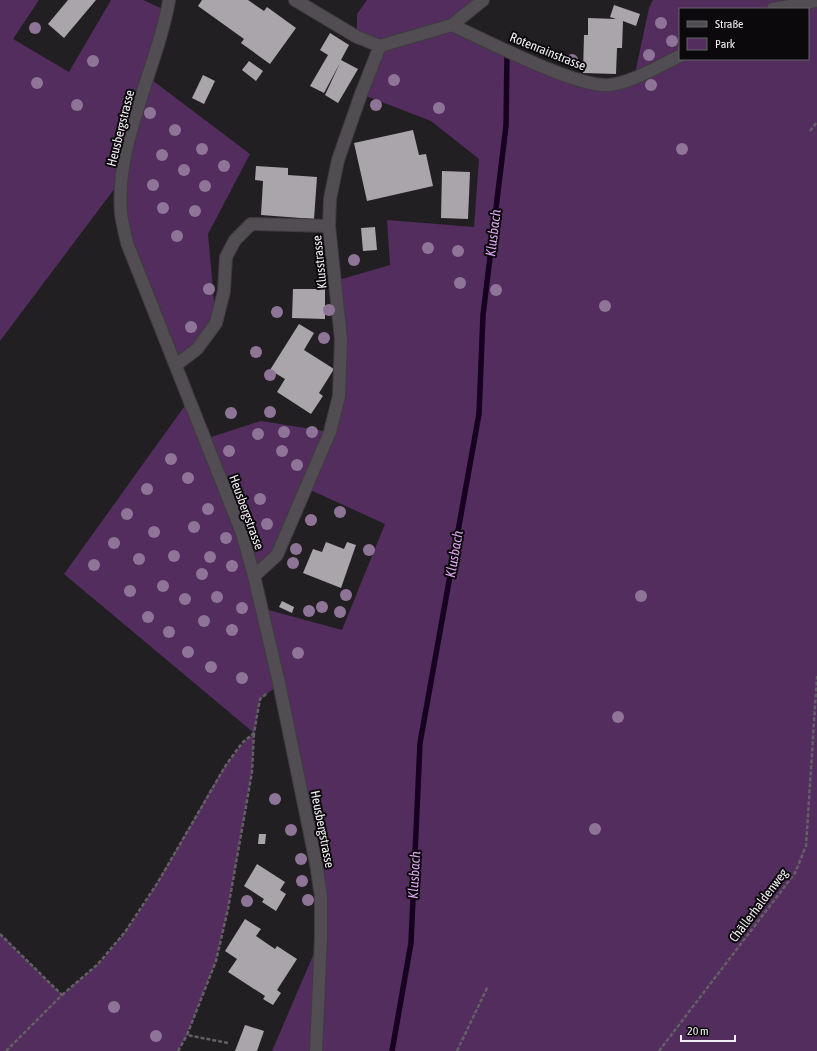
<svg xmlns="http://www.w3.org/2000/svg" width="817" height="1051" viewBox="0 0 817 1051" font-family="'Asap Condensed',sans-serif">
  <rect width="100%" height="100%" fill="#221f23"/>
  <g fill="#522d5e" fill-rule="evenodd">
    <path d="M0,0H39L13,39L69,72L111,0H143L167,11L148,77L250,154L208,234L216,323L176,365L127,243L121,180L0,341Z"/>
    <path d="M367,0H483L452,25L582,81L634,78L649,8L653,0H817V1051H272L321,937V897L279,684L260,700L254,733L252,772L228,909L216,961L187,1035L178,1051H0V934L62,995C74,984 88,974 99,963C135,925 161,876 187,831C207,798 224,759 254,733L64,574L189,400L205,439L261,421L330,432L339,396L335,281L390,265L387,220L474,227L479,159L431,121L361,94L380,46L357,37V14ZM680,9H808V59H680ZM306,488L385,524L342,630L261,608L254,576L277,555Z"/>
  </g>
  <g fill="none" stroke-linecap="round" stroke-linejoin="round">
    <path stroke="#180020" stroke-width="5.5" d="M392,1051L411,943L420,743L479,414L483,315L506,126L507,55"/>
  </g>
  <g fill="#a9a5aa">
    <path d="M68,0H96L64,38L48,24Z"/>
    <path d="M202,0H248L264,11L267,7L296,28L270,64L241,43L244,39L198,6Z"/>
    <path d="M614,5L640,14L636,26L623,21L622,48H617L616,74L583,73L584,35H588V18L616,19L610,17Z"/>
    <path d="M330,33L349,45L341,60L358,69L338,103L325,95L340,63L324,93L310,86L328,55L320,50Z"/>
    <path d="M249,61L263,71L256,81L242,70Z"/>
    <path d="M203,75L215,81L204,104L192,98Z"/>
    <path d="M413,130L419,155L426,154L433,186L367,201L354,143Z"/>
    <path d="M256,166L288,168V175L317,177L314,219L261,215L263,181L255,180Z"/>
    <path d="M442,171L470,172L468,219L441,218Z"/>
    <path d="M375,227L377,250L363,251L361,228Z"/>
    <path d="M293,289H325V319L292,318Z"/>
    <path d="M299,324L314,333L304,350L334,369L319,393L323,396L311,414L277,392L285,379L270,370Z"/>
    <path d="M326,542L344,549L347,542L356,545L341,588L303,573L313,549L322,552Z"/>
    <path d="M282,601L294,607L292,613L279,607Z"/>
    <path d="M259,834H266L265,844H258Z"/>
    <path d="M257,864L285,882L280,890L286,894L276,911L262,902L264,899L244,886Z"/>
    <path d="M245,919L261,929L256,936L275,949L277,946L297,959L277,990L281,993L273,1005L263,999L265,996L228,972L237,959L225,951Z"/>
    <path d="M245,1025L264,1031L257,1051H235Z"/>
  </g>
  <g fill="none" stroke-linecap="round" stroke-linejoin="round">
    <defs>
      <g id="minor">
        <path d="M169,0C165,26 156,51 148,76C134,120 117,167 121,213C122,223 125,233 127,243L242,533L254,576L279,683L316,863L321,897V937L316,1051"/>
        <path d="M295,0L357,37L380,46"/>
        <path d="M773,9L817,1"/>
        <path d="M452,25C485,40 577,88 609,85C634,82 658,66 680,56"/>
        <path d="M176,365L197,349L216,323L224,291L226,257L235,240L251,224L329,226"/>
        <path d="M254,576L277,555L330,432L339,396L341,339L329,226L330,199L338,160L361,94L380,46L452,25L483,0"/>
      </g>
    </defs>
    <use href="#minor" stroke="#3f3c3f" stroke-width="14"/>
    <g stroke="#636064" stroke-width="2.5" stroke-dasharray="4 2" stroke-linecap="butt">
      <path d="M810,131L817,122"/>
      <path d="M0,934L62,995L6,1051"/>
      <path d="M62,995L98,964L125,932L158,882L226,765L242,743L254,733L260,699L266,694"/>
      <path d="M228,1043L187,1035L216,961L228,909L252,772L254,733"/>
      <path d="M178,1051L187,1035"/>
      <path d="M457,1051L488,986"/>
      <path d="M659,1051L795,873L806,846L817,676"/>
    </g>
    <use href="#minor" stroke="#514d52" stroke-width="12"/>
  </g>
  <g fill="#8e7597">
    <circle cx="661" cy="23" r="6"/>
    <circle cx="35" cy="28" r="6"/>
    <circle cx="672" cy="41" r="6"/>
    <circle cx="649" cy="55" r="6"/>
    <circle cx="572" cy="60" r="6"/>
    <circle cx="93" cy="61" r="6"/>
    <circle cx="394" cy="80" r="6"/>
    <circle cx="37" cy="83" r="6"/>
    <circle cx="651" cy="85" r="6"/>
    <circle cx="77" cy="105" r="6"/>
    <circle cx="376" cy="105" r="6"/>
    <circle cx="439" cy="108" r="6"/>
    <circle cx="150" cy="113" r="6"/>
    <circle cx="175" cy="130" r="6"/>
    <circle cx="202" cy="149" r="6"/>
    <circle cx="682" cy="149" r="6"/>
    <circle cx="162" cy="155" r="6"/>
    <circle cx="224" cy="166" r="6"/>
    <circle cx="184" cy="170" r="6"/>
    <circle cx="153" cy="185" r="6"/>
    <circle cx="205" cy="186" r="6"/>
    <circle cx="163" cy="208" r="6"/>
    <circle cx="195" cy="211" r="6"/>
    <circle cx="177" cy="236" r="6"/>
    <circle cx="428" cy="248" r="6"/>
    <circle cx="458" cy="251" r="6"/>
    <circle cx="354" cy="260" r="6"/>
    <circle cx="460" cy="283" r="6"/>
    <circle cx="209" cy="289" r="6"/>
    <circle cx="496" cy="290" r="6"/>
    <circle cx="605" cy="306" r="6"/>
    <circle cx="329" cy="310" r="6"/>
    <circle cx="277" cy="312" r="6"/>
    <circle cx="191" cy="327" r="6"/>
    <circle cx="324" cy="338" r="6"/>
    <circle cx="256" cy="352" r="6"/>
    <circle cx="270" cy="375" r="6"/>
    <circle cx="270" cy="412" r="6"/>
    <circle cx="231" cy="413" r="6"/>
    <circle cx="284" cy="432" r="6"/>
    <circle cx="312" cy="432" r="6"/>
    <circle cx="258" cy="434" r="6"/>
    <circle cx="229" cy="451" r="6"/>
    <circle cx="282" cy="451" r="6"/>
    <circle cx="171" cy="459" r="6"/>
    <circle cx="297" cy="465" r="6"/>
    <circle cx="188" cy="478" r="6"/>
    <circle cx="147" cy="489" r="6"/>
    <circle cx="260" cy="499" r="6"/>
    <circle cx="208" cy="509" r="6"/>
    <circle cx="340" cy="512" r="6"/>
    <circle cx="127" cy="514" r="6"/>
    <circle cx="311" cy="520" r="6"/>
    <circle cx="267" cy="524" r="6"/>
    <circle cx="194" cy="527" r="6"/>
    <circle cx="154" cy="532" r="6"/>
    <circle cx="226" cy="538" r="6"/>
    <circle cx="114" cy="543" r="6"/>
    <circle cx="296" cy="549" r="6"/>
    <circle cx="369" cy="550" r="6"/>
    <circle cx="174" cy="556" r="6"/>
    <circle cx="210" cy="557" r="6"/>
    <circle cx="139" cy="559" r="6"/>
    <circle cx="293" cy="563" r="6"/>
    <circle cx="94" cy="565" r="6"/>
    <circle cx="232" cy="566" r="6"/>
    <circle cx="202" cy="574" r="6"/>
    <circle cx="163" cy="586" r="6"/>
    <circle cx="130" cy="591" r="6"/>
    <circle cx="346" cy="595" r="6"/>
    <circle cx="641" cy="596" r="6"/>
    <circle cx="217" cy="597" r="6"/>
    <circle cx="185" cy="599" r="6"/>
    <circle cx="322" cy="607" r="6"/>
    <circle cx="242" cy="608" r="6"/>
    <circle cx="309" cy="611" r="6"/>
    <circle cx="340" cy="612" r="6"/>
    <circle cx="148" cy="617" r="6"/>
    <circle cx="204" cy="621" r="6"/>
    <circle cx="232" cy="630" r="6"/>
    <circle cx="169" cy="632" r="6"/>
    <circle cx="188" cy="652" r="6"/>
    <circle cx="298" cy="653" r="6"/>
    <circle cx="211" cy="667" r="6"/>
    <circle cx="242" cy="678" r="6"/>
    <circle cx="618" cy="717" r="6"/>
    <circle cx="275" cy="799" r="6"/>
    <circle cx="595" cy="829" r="6"/>
    <circle cx="291" cy="830" r="6"/>
    <circle cx="301" cy="859" r="6"/>
    <circle cx="302" cy="881" r="6"/>
    <circle cx="308" cy="900" r="6"/>
    <circle cx="247" cy="901" r="6"/>
    <circle cx="114" cy="1007" r="6"/>
    <circle cx="156" cy="1036" r="6"/>
  </g>
  <g text-anchor="middle" stroke-width="4" stroke-linejoin="round" paint-order="stroke">
    <g font-size="13" fill="#f2eff2" stroke="#0b090b">
      <text transform="translate(548 51) rotate(22)" y="5">Rotenrainstrasse</text>
      <text transform="translate(120 128) rotate(-76)" y="5">Heusbergstrasse</text>
      <text transform="translate(319 262) rotate(-96)" y="5">Klusstrasse</text>
      <text transform="translate(247 512) rotate(70)" y="5">Heusbergstrasse</text>
      <text transform="translate(323 829) rotate(79)" y="5">Heusbergstrasse</text>
      <text transform="translate(758 905) rotate(-53)" y="5">Chällerhaldenweg</text>
    </g>
    <g font-size="14" font-style="italic" fill="#e0a5f3" stroke="#0b090b">
      <text transform="translate(493 233) rotate(-83)" y="5">Klusbach</text>
      <text transform="translate(454 554) rotate(-80)" y="5">Klusbach</text>
      <text transform="translate(414 875) rotate(-87)" y="5">Klusbach</text>
    </g>
  </g>
  <rect x="679" y="8" width="130" height="52" fill="#0b090b" stroke="#676567"/>
  <rect x="687" y="21" width="20" height="6" fill="#514d52" stroke="#676567"/>
  <text x="715" y="28" font-size="12" fill="#f2eff2">Straße</text>
  <rect x="687" y="38" width="20" height="12" fill="#522d5e" stroke="#676567"/>
  <text x="715" y="48" font-size="12" fill="#f2eff2">Park</text>
  <path d="M681 1035v6h54v-6" fill="none" stroke="#f2eff2" stroke-width="2"/>
  <text x="687" y="1035" font-size="12" fill="#f2eff2" stroke="#0b090b" stroke-width="3" paint-order="stroke">20 m</text>
</svg>
